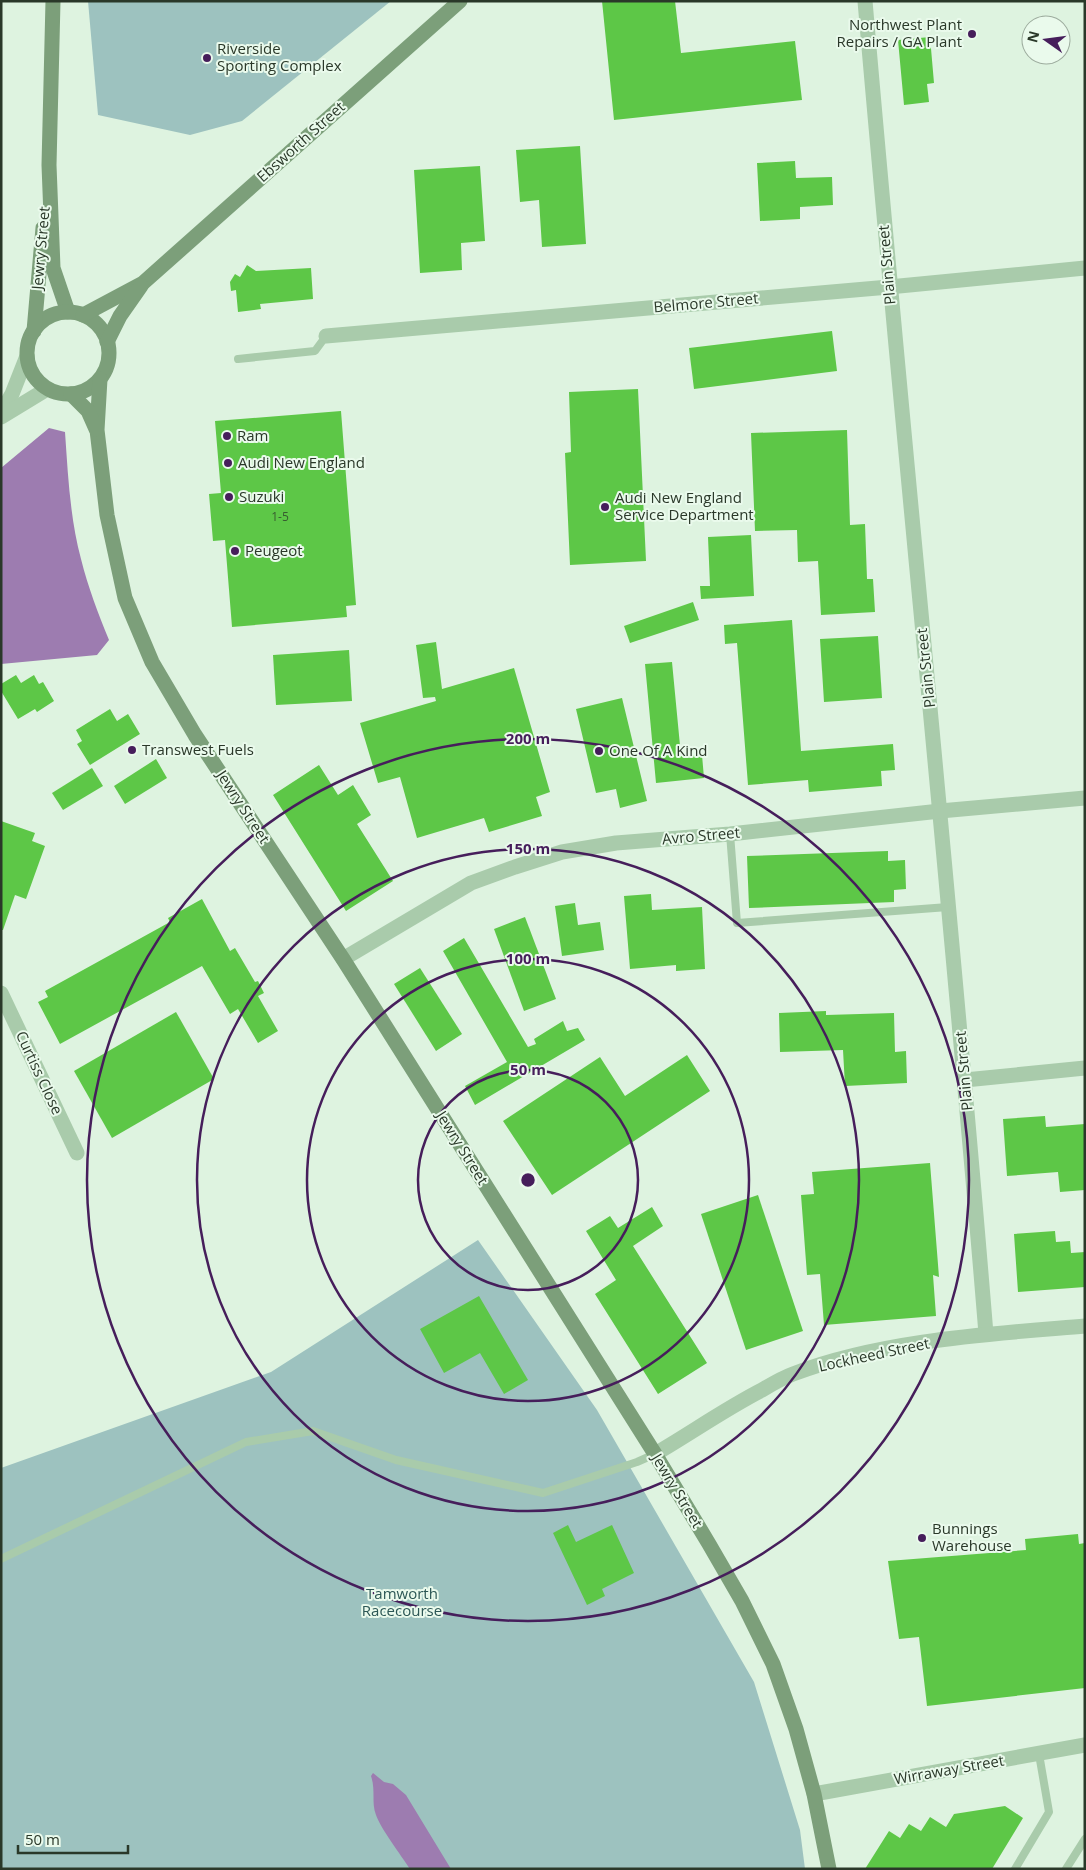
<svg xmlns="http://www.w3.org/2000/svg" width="1086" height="1870" viewBox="0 0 1086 1870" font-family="'Open Sans',sans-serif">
  <rect width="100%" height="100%" fill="#def3e0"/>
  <g fill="#9dc2bf">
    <path d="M88,1H391L242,121L190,135L98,115Z"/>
    <path d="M478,1240L597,1410L754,1682L800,1830L805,1869H1V1468L271,1372Z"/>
  </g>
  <g fill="#9d7cb0">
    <path d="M49,428L65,432C68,475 70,518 81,559C88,587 98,613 109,640L97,655L1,664V468Z"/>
    <path d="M373,1773L384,1782L393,1784L406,1795L451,1869H410C401,1855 381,1829 376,1815C371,1802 376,1791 371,1776Z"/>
  </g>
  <g fill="#5dc747">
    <path d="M602,1H675L681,53L795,41L802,100L614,120Z"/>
    <path d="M930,37L934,83L927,84L929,102L904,105L898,40Z"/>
    <path d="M580,146L586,244L542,247L539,200L520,202L516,150Z"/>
    <path d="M795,161L796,178L832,177L833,205L800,207V219L760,221L757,163Z"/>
    <path d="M480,166L485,241L461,243L462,270L420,273L414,170Z"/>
    <path d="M247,265L256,271L311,268L313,299L260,304L261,309L238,312L236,290L231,291L230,282L235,274L240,277Z"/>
    <path d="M832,331L837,371L694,389L689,348Z"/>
    <path d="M638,389L646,561L570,565L565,453L571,452L569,392Z"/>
    <path d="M341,411L356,605L346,606L347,617L232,627L225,540L213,541L209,494L221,493L215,421Z"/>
    <path d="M847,430L850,525L865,524L867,579H873L875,612L821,615L818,561L798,562L797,530L755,531L751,433Z"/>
    <path d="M751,535L754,596L701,599L700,586H710L708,537Z"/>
    <path d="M693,602L699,620L630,643L624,626Z"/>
    <path d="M792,620L801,751L893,744L895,770L881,771L882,786L809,792L808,780L748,785L737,643L725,644L724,625Z"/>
    <path d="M878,636L882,698L824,702L820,639Z"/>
    <path d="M436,642L442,689L514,668L550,792L536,797L542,816L489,832L484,818L417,838L400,777L378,783L360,723L436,701L435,697L423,698L416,645Z"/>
    <path d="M349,650L352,701L276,705L273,655Z"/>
    <path d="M672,662L681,756L702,755L704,778L656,783L645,664Z"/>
    <path d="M16,675L21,683L34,675L39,684L43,682L54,701L37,712L35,709L18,719L1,691V684Z"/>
    <path d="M622,698L647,801L620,808L616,789L596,793L576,709Z"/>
    <path d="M110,709L117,721L128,714L140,734L90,765L77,744L82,741L76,730Z"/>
    <path d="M156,759L167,778L125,804L114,786Z"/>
    <path d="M319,765L338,795L353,785L371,815L357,824L393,881L346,911L273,795Z"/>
    <path d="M92,768L103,786L63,810L52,793Z"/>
    <path d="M1,821L35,833L32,841L45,846L26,899L15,895L3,930H1Z"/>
    <path d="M888,851V861L905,860L906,889L894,890V902L749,908L747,856Z"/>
    <path d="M651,894L652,910L702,907L705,969L676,971V965L630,969L624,896Z"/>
    <path d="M202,899L230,951L235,948L255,982L258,981L264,993L258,996L278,1031L258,1043L238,1009L230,1014L202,966L60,1044L38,1002L48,997L45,991L170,922L168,918Z"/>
    <path d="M575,903L578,925L600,922L604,950L562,956L555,906Z"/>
    <path d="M525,917L556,999L524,1011L494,929Z"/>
    <path d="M464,938L528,1047L536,1044L534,1039L563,1021L567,1031L578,1028L585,1040L475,1105L465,1086L507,1062L443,951Z"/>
    <path d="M420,968L462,1034L436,1051L394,984Z"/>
    <path d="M826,1011V1015L894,1013L895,1052L906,1051L907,1083L845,1086L843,1050L780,1052L779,1013Z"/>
    <path d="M176,1012L214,1079L112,1138L74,1071Z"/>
    <path d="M687,1055L710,1091L552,1195L503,1121L600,1057L625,1096Z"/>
    <path d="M1045,1116L1046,1127L1085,1124V1190L1060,1192L1058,1172L1007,1176L1003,1119Z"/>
    <path d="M930,1163L939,1277L933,1275L936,1316L824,1325L820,1274L807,1275L801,1195L814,1194L812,1172Z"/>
    <path d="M758,1195L803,1331L746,1350L701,1214Z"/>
    <path d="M652,1207L663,1226L633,1246L707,1363L658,1394L595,1294L616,1280L586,1231L610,1216L618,1228Z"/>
    <path d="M1055,1231L1056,1242L1070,1241L1071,1253L1085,1252V1287L1018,1292L1014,1234Z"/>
    <path d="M479,1296L528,1380L504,1394L480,1353L444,1373L420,1329Z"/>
    <path d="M568,1525L576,1542L612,1525L634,1573L602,1589L605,1596L587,1605L553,1533Z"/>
    <path d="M1078,1534L1079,1544L1085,1543V1688L927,1706L919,1637L899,1639L888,1561L1026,1550L1025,1539Z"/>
    <path d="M1005,1806L1023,1818L992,1869H865L889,1831L900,1838L909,1824L921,1831L930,1817L946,1827L954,1814Z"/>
  </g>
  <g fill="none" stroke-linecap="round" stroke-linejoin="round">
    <g stroke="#a9cbab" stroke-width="8">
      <path d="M238,359L315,351L326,336"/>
      <path d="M730,834L737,923L948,907"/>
      <path d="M1,1559L246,1442L313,1431L396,1460L543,1493L637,1462L655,1454"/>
      <path d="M1015,1869L1049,1812L1039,1754"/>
      <path d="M1066,1869L1085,1839"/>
    </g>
    <g stroke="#a9cbab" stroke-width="15">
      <path d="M865,1C903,446 950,890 986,1334"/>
      <path d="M326,336L889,287L1085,268"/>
      <path d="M1,413L12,394L27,356"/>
      <path d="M1,417L47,389"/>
      <path d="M343,959L471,883L515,867L562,852L616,843L730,834L940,811L1085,798"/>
      <path d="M1,993L77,1153"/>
      <path d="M965,1080L1085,1068"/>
      <path d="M655,1454C691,1433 725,1409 762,1390C772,1384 782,1378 793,1374C882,1340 990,1334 1085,1326"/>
      <path d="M814,1794L1085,1745"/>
    </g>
    <g stroke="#7c9f7a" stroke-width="15">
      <path d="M53,1L49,165L53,268L68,312"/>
      <circle cx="68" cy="353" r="41"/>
      <path d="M83,315L143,283L460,1"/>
      <path d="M34,331L43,228"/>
      <path d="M107,342L120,316L141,286"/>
      <path d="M100,379L97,430L107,515L125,598L152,662L195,735L343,959L655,1454L709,1544L742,1601L773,1664L796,1729L814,1794L829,1869"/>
      <path d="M71,394L88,411L96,429"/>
    </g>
  </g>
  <g fill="none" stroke="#461e5b" stroke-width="2.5">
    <circle cx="528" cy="1180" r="110"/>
    <circle cx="528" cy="1180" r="221"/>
    <circle cx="528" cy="1180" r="331"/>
    <circle cx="528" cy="1180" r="441"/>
  </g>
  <g fill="#461e5b" stroke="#eafaec" stroke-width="2">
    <circle cx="972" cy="34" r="5"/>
    <circle cx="207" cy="58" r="5"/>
    <circle cx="227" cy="436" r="5"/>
    <circle cx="228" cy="463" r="5"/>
    <circle cx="229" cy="497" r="5"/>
    <circle cx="605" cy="507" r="5"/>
    <circle cx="235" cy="551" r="5"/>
    <circle cx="132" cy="750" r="5"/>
    <circle cx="599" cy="751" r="5"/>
    <circle cx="922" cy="1538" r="5"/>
  </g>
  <g text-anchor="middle" stroke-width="4" stroke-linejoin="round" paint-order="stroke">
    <g font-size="12" fill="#375c30">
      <text x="280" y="521">1-5</text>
    </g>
    <g font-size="15" fill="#2a3829" stroke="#eafaec" text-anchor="start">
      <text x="962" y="30" text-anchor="end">Northwest Plant<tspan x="962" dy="17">Repairs / GA Plant</tspan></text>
      <text x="217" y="54">Riverside<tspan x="217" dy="17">Sporting Complex</tspan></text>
      <text x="237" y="441">Ram</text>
      <text x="238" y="468">Audi New England</text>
      <text x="239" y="502">Suzuki</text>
      <text x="615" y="503">Audi New England<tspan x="615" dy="17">Service Department</tspan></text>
      <text x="245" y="556">Peugeot</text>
      <text x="142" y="755">Transwest Fuels</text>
      <text x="609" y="756">One Of A Kind</text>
      <text x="932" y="1534">Bunnings<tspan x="932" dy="17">Warehouse</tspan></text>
    </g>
    <g font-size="15" fill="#2a3829" stroke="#eafaec">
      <text transform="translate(301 142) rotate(-42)" y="5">Ebsworth Street</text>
      <text transform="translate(41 248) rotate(-85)" y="5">Jewry Street</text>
      <text transform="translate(887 265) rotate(-95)" y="5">Plain Street</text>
      <text transform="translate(706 303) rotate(-5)" y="5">Belmore Street</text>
      <text transform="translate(926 668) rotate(-96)" y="5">Plain Street</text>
      <text transform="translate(243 807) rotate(57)" y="5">Jewry Street</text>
      <text transform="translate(701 836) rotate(-5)" y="5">Avro Street</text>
      <text transform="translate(964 1071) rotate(-95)" y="5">Plain Street</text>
      <text transform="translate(39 1073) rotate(65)" y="5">Curtiss Close</text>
      <text transform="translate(462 1148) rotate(58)" y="5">Jewry Street</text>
      <text transform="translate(874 1355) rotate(-12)" y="5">Lockheed Street</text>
      <text transform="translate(677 1491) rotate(59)" y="5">Jewry Street</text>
      <text transform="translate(949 1770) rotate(-10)" y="5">Wirraway Street</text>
    </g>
    <g font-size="15" fill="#2c5755" stroke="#eafaec">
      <text x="402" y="1599">Tamworth<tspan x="402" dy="17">Racecourse</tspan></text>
    </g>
  </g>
  <circle cx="528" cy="1180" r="8" fill="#461e5b" stroke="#eafaec" stroke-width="2.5"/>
  <g font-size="15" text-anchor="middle" font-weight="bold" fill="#461e5b" stroke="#eafaec" stroke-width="4" stroke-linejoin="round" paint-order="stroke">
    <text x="528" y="744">200 m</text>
    <text x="528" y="854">150 m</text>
    <text x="528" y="964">100 m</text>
    <text x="528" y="1075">50 m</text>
  </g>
  <rect width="1086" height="1870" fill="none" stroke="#2a3829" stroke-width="5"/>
  <g transform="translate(1046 40) rotate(284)"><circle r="24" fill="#eafaec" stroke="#9dac9e"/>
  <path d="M0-4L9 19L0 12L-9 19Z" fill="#461e5b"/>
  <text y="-8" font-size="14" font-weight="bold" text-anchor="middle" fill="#2a3829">N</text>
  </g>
  <path d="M18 1845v8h110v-8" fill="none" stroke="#2a3829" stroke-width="2.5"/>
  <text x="25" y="1845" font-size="15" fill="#2a3829" stroke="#eafaec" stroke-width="4" paint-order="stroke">50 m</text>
</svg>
